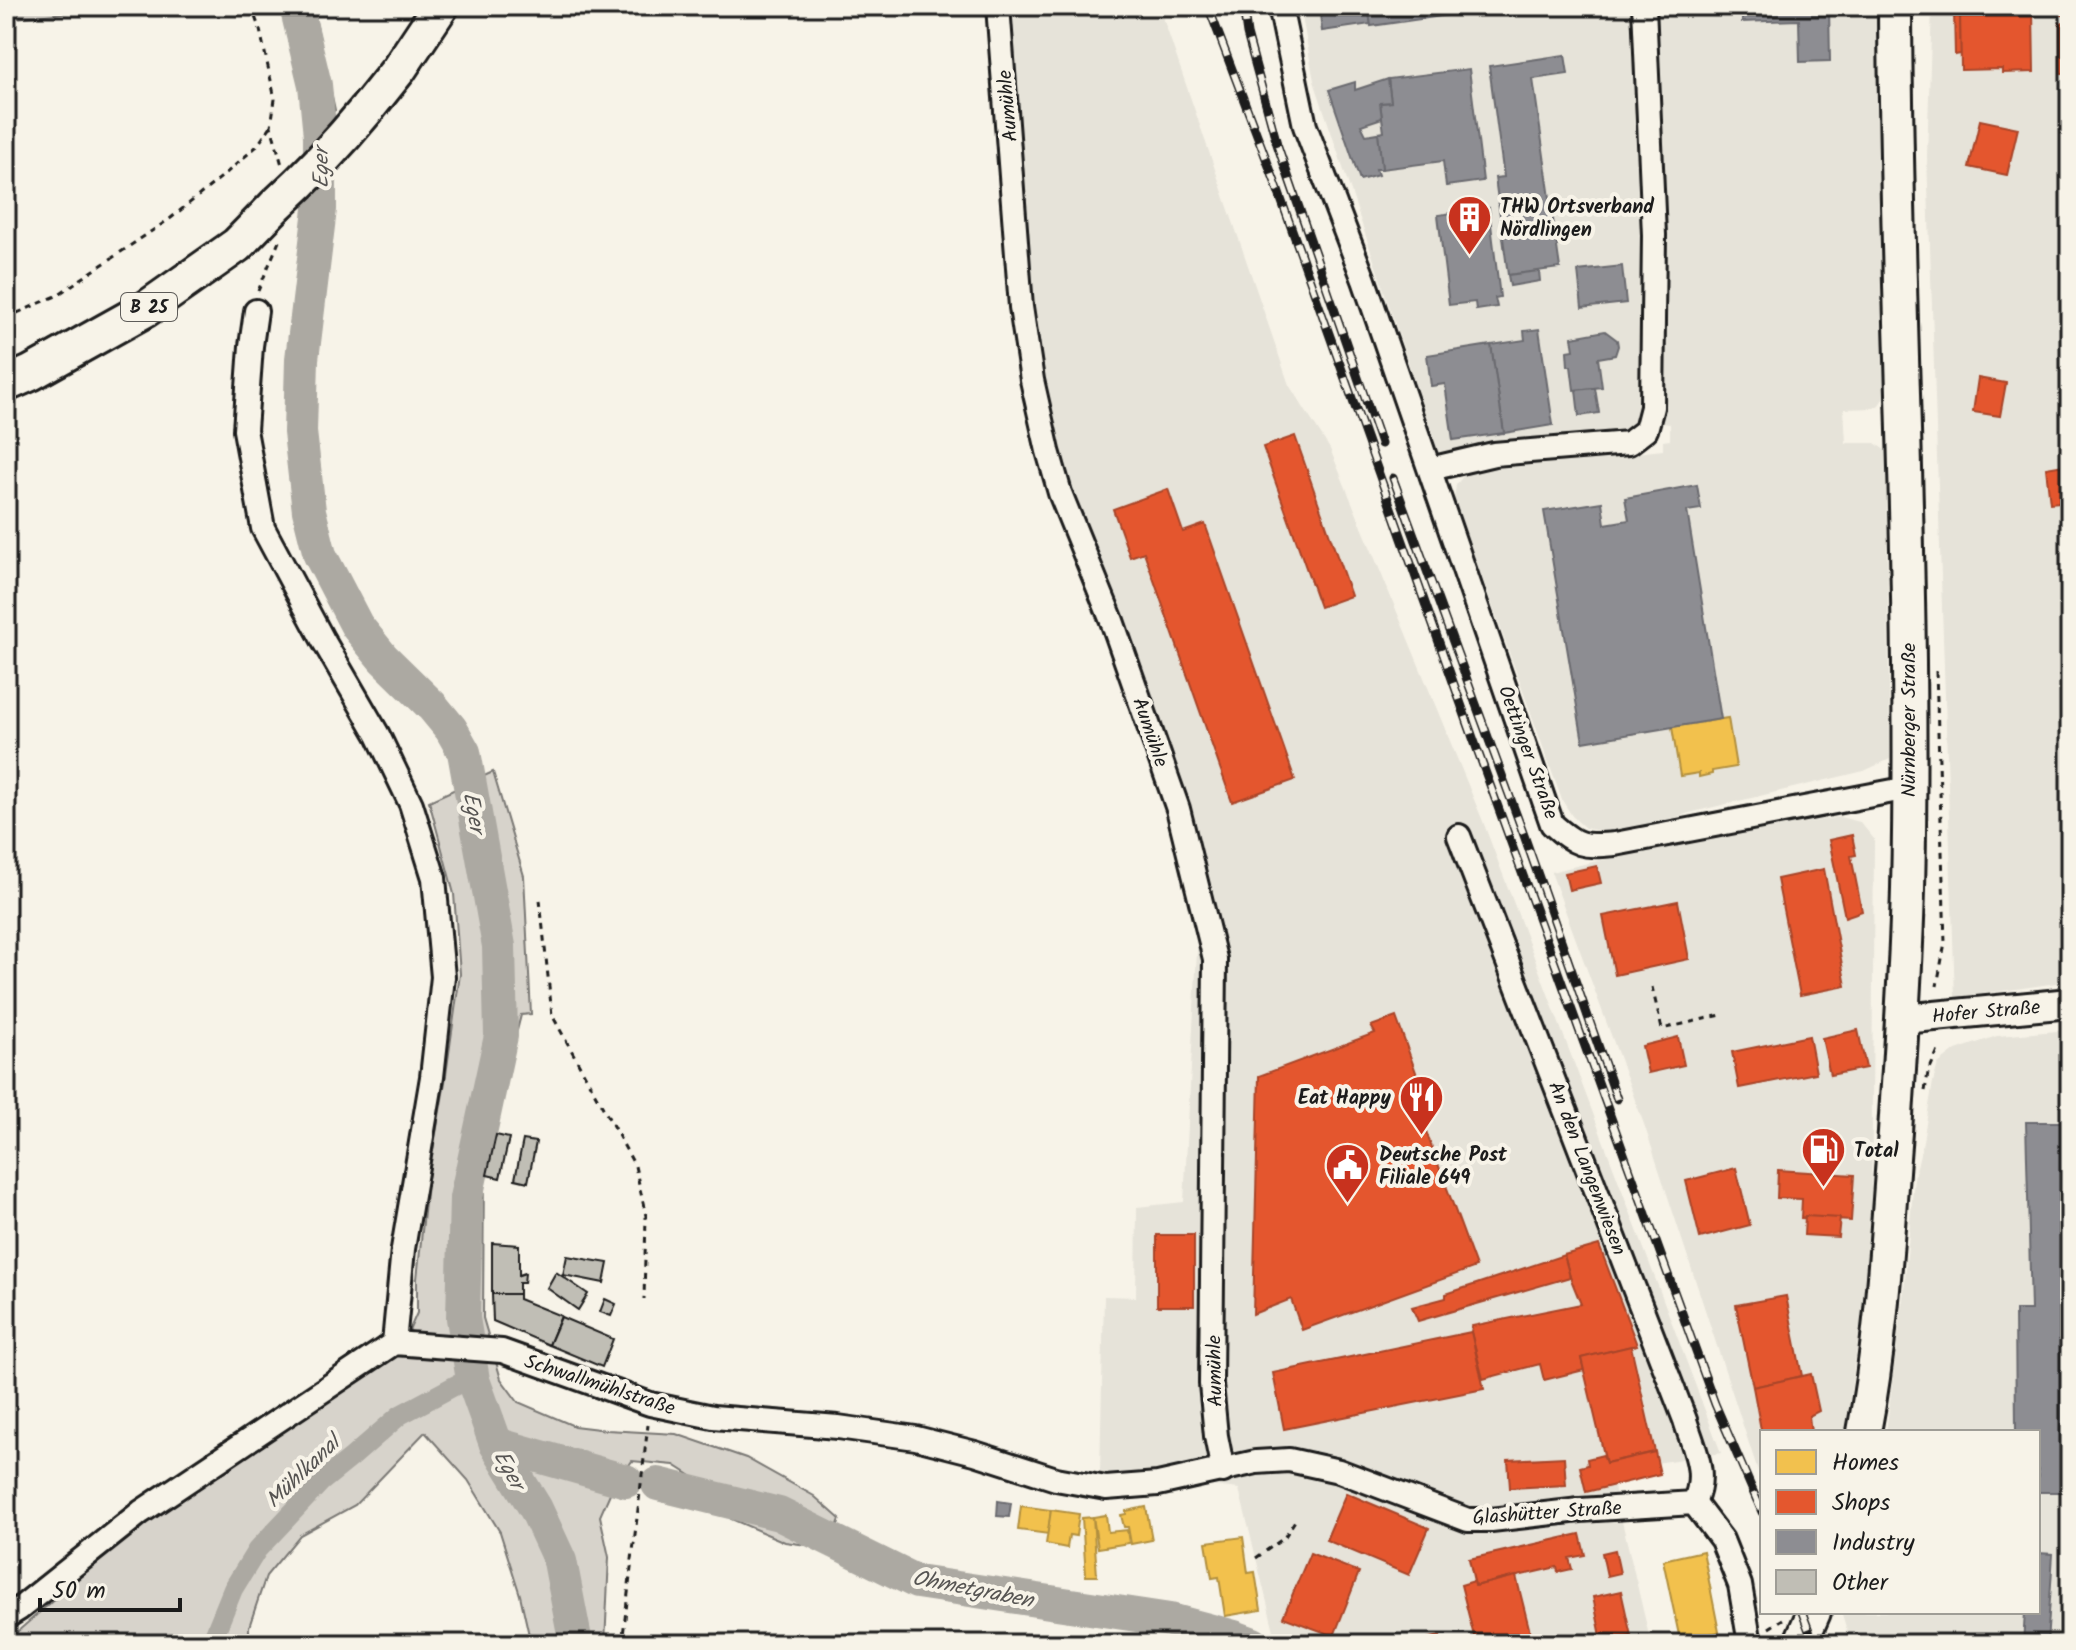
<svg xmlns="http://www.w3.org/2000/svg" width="2076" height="1650" viewBox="0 0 2076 1650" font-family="Kalam,sans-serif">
  <rect width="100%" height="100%" fill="#f7f3e8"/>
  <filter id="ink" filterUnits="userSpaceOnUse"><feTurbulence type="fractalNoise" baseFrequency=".0125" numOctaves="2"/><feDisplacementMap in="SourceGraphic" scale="16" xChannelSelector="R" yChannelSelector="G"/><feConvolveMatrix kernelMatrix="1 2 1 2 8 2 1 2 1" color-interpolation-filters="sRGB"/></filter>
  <g filter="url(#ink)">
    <g fill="#e6e3d9">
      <path d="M1006,6H1159L1289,385L1330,449L1482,819L1721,1453L1610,1470L1651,1644H1290L1274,1631L1239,1489L1100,1473L1104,1296L1136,1297L1137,1207L1184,1202L1201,874L1046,434Z"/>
      <path d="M1300,6H1877L1886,394L1879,405L1874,408L1844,409L1846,443H1875L1886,451L1890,759L1864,771L1689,813L1654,825L1608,833L1585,828L1572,816L1562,800L1454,499L1456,485L1464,475L1473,471L1663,450V441L1670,440V424L1663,423L1660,169L1659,424L1450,456L1438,452L1314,81Z"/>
      <path d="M1932,6H2070V981L1955,998L1927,156Z"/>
      <path d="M1840,817L1860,822L1874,839L1871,1250L1845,1432H1762V1477H1760L1645,1127L1551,872L1597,861L1740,833Z"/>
      <path d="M2070,1030V1644H1851L1841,1612H2038V1432H1886L1904,1289L1914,1178L1922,1147L1933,1082L1938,1064L1956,1050L1997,1036Z"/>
    </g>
    <g fill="#d7d3cb" stroke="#7a7874" stroke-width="2">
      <path d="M6,6H134L6,19Z"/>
      <path d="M493,772L524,876L531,1014L521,1015L484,1160L483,1318L501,1379L518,1402L574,1426L607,1430L676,1434L746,1458L814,1496L840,1519L831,1544L814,1546L785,1542L731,1519L696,1479L674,1465L632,1461L611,1491L600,1516L609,1557L605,1644H531L520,1595L500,1532L468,1480L425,1432L355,1505L300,1535L266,1576L249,1627V1644H6V1638L17,1632L165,1503L399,1353L417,1313V1279L427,1184L445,1082L460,974L454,894L429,801Z"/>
    </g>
    <path fill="#aca9a2" stroke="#72716c" stroke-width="2" d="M285,6H311L315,17L335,110L309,130L291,20Z"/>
    <g fill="#f2c14e" stroke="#b2903f" stroke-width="2">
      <path d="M1728,718L1736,767L1712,771V774L1699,777V773L1680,776L1672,727Z"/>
      <path d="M1021,1506L1051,1510L1048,1534L1018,1530Z"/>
      <path d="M1146,1507L1152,1540L1131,1544L1128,1527H1124L1121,1515L1126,1514V1511Z"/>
      <path d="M1051,1510L1079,1514L1076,1536L1069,1535L1067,1548L1046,1544Z"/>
      <path d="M1106,1515L1108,1532L1127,1530L1129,1543L1098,1548L1093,1517Z"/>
      <path d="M1093,1517L1097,1576H1086L1082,1518Z"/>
      <path d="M1243,1537L1248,1573L1255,1572L1261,1610L1225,1616L1219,1577L1212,1578L1206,1542Z"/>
      <path d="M1703,1551L1719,1632L1680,1640L1663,1560Z"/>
    </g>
    <g fill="#e4572e" stroke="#a84529" stroke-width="2">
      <path d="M1937,6H1999V9L1960,10L1961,54L1955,55L1954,12L1936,10Z"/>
      <path d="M2030,6H2070V17Z"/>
      <path d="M2033,8L2034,72L2002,73V69L1961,70L1960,10Z"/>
      <path d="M2060,23H2070V74H2061Z"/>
      <path d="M1980,120L2018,128L2007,175L1969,167Z"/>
      <path d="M1978,378L2006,383L2000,416L1973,412Z"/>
      <path d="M1295,436L1351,596L1320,607L1263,447Z"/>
      <path d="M2070,464V501L2050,503L2046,468Z"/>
      <path d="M1168,489L1183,532L1205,524L1295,780L1232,802L1144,552L1130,557L1113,509Z"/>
      <path d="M1852,835L1856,855L1851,856L1862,911L1845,917L1829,840Z"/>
      <path d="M1597,866L1601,883L1569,890L1565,873Z"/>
      <path d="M1824,869L1846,986L1800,995L1777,879Z"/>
      <path d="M1678,901L1689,959L1615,975L1603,916Z"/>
      <path d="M1396,1017L1426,1100L1416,1104L1476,1267L1302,1330L1291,1299L1253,1314L1259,1076L1375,1033L1371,1026Z"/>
      <path d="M1858,1030L1866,1068L1830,1075L1822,1038Z"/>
      <path d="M1809,1036L1816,1073L1739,1088L1732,1052Z"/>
      <path d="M1678,1037L1684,1065L1648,1073L1642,1046Z"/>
      <path d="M1736,1168L1750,1225L1700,1238L1686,1181Z"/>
      <path d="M1778,1170L1854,1175L1851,1221L1801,1218L1802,1199L1777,1198Z"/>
      <path d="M1805,1216L1840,1218L1838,1237L1804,1235Z"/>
      <rect x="1157" y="1235" width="37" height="71"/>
      <path d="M1599,1245L1637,1345L1581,1358L1584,1370L1544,1380L1540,1364L1483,1379L1471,1332L1472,1326L1581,1304L1570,1277L1564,1255Z"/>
      <path d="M1564,1255L1570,1277L1418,1321L1412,1307L1446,1298V1294Z"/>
      <path d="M1786,1296L1802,1376L1753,1387L1736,1305Z"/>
      <path d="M1471,1332L1484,1389L1284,1429L1273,1373Z"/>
      <path d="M1631,1346L1655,1452L1606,1463L1581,1358Z"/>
      <path d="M1811,1374L1819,1411L1809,1416L1811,1432H1762V1435L1753,1387Z"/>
      <path d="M1655,1452L1660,1474L1586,1492L1580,1467L1588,1465L1587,1459L1603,1455L1606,1463Z"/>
      <path d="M1564,1457L1566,1485L1510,1488L1508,1460Z"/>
      <path d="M1346,1493L1429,1528L1409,1575L1326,1540Z"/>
      <path d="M1580,1534L1585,1555L1569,1558L1572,1569L1558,1572L1557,1567L1475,1586L1469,1559Z"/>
      <path d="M1615,1550L1620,1573L1607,1576L1602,1553Z"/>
      <path d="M1310,1553L1359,1572L1334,1636L1283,1617Z"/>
      <path d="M1516,1576L1533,1644H1476L1461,1585L1474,1581L1475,1586Z"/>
      <path d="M1621,1591L1631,1636L1602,1641L1593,1597Z"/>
      <path d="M1440,1636L1441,1644H1405Z"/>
    </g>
    <g fill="#8d8d92" stroke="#6b6b6f" stroke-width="2">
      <path d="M1319,6H1368L1371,24L1322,31Z"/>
      <path d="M1368,6H1469L1470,12L1371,26Z"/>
      <path d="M1742,6H1829L1830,61L1800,62L1799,20L1742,22Z"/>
      <path d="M1565,55L1568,74L1533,79L1560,268L1508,275L1495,178L1504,177L1489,66Z"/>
      <path d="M1469,69L1483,181L1446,186L1443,161L1382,169L1378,133L1384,132L1380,103L1391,102L1388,79Z"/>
      <path d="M1388,79L1391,102L1380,103L1382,118L1361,125L1366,135L1378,133L1382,169H1376L1378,175L1360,180L1329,90L1355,82V90Z"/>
      <path d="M1489,208L1500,297L1495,298L1497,307L1476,310L1475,302L1449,305L1438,215Z"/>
      <path d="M1622,266L1626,303L1582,308L1578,271Z"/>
      <path d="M1539,271L1540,281L1510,286L1508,275Z"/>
      <path d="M1539,329L1553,425L1504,433L1491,345L1525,340L1524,331Z"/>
      <path d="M1605,331L1617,340L1618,346L1615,355L1598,358L1602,387L1574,390L1571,366H1568L1567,351L1574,350L1572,337Z"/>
      <path d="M1491,345L1504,433L1453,440L1445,384L1431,386L1427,355Z"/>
      <path d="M1595,388L1599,413L1579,416L1576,390Z"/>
      <path d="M1697,485L1701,509L1687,511L1721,719L1583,742L1544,511L1602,502L1605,524L1629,520L1625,498Z"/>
      <path d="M2026,1122H2070V1492H2038V1432H2016L2015,1310H2031Z"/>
      <path d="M998,1501L1011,1503L1009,1517L997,1516Z"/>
      <path d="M2038,1553L2053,1554L2047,1644H2023L2025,1612H2038Z"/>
    </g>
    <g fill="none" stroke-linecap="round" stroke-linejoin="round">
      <path stroke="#aca9a2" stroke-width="20" d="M213,1644L215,1633L233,1589L257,1550L321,1482L352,1457L400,1415L456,1385L473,1380"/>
      <g stroke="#aca9a2" stroke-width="34">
        <path d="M296,6L315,85L320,136V209L302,359L300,432L309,511L320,555L357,626L383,658L432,706L451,729L464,752L499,946L501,1036L466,1198L463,1318L473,1380L496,1444L536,1509L560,1561L576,1644"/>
        <path d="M496,1444L626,1481"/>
        <path d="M658,1484L779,1514L917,1582L1170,1620L1234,1637L1253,1644"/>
      </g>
    </g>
    <g fill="#c0beb5" stroke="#1c1c1c" stroke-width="2">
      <path d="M496,1135L509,1138L500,1178L487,1175Z"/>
      <path d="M523,1140L536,1142L528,1182L515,1179Z"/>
      <path d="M492,1243L519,1245V1275L525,1273L524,1283H519V1294H492Z"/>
      <path d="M567,1256L608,1263L604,1283L563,1275Z"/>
      <path d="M556,1272L588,1294L578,1310L547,1288Z"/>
      <path d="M492,1294H519V1299L561,1316L549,1345L493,1321Z"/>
      <path d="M605,1299L616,1304L611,1316L600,1312Z"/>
      <path d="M561,1317L613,1339L602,1367L549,1345Z"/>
    </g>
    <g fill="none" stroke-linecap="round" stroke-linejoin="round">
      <defs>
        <g id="minor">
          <path d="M998,6L1021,307L1032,380L1048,451L1060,493L1112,621L1178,809L1215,959L1211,1384L1216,1436L1223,1471"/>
          <path d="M1280,6L1305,126L1364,280L1552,824C1577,846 1582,847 1615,844L1909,788"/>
          <path d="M256,311L251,346L245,430L263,528L323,640L378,735L411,804L434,878L443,977L432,1077L403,1249L394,1343"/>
          <path d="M1430,469L1494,454L1629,443L1646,430L1652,407L1654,235L1644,6"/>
          <path d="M1459,836L1685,1420C1694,1450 1708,1472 1694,1503"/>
          <path d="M6,1617L19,1609L141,1512L394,1343L502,1351L650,1404L713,1417L838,1427L916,1438L975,1453L1056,1479L1106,1488L1158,1484L1256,1462L1289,1460L1339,1471L1468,1520H1491L1580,1510L1694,1503L1722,1540L1740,1585L1750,1644"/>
        </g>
        <path id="tertiary" d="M1903,1019L2070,1003"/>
        <g id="secondary">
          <path d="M1864,1432C1883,1333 1887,1232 1895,1132C1900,1051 1906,970 1908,889C1915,594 1896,300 1895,6"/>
          <path d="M1800,1644L1814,1612"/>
        </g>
        <g id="primary">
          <path d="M367,109L399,69L441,6"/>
          <path d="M6,384L31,373L146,309L237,245L276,205"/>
        </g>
      </defs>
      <use href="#minor" stroke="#1c1c1c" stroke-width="28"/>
      <use href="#tertiary" stroke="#1c1c1c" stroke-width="34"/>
      <use href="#secondary" stroke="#1c1c1c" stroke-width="38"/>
      <use href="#primary" stroke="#1c1c1c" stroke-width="40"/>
      <g stroke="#1c1c1c" stroke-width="3" stroke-dasharray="6 6" stroke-linecap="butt">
        <path d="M251,6L260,30L275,99L271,126L282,165"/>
        <path d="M258,291L280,239"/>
        <path d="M6,318L56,296L171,218L224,175L257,146L271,126"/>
        <path d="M1936,671L1945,942L1937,986"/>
        <path d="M540,900L552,1015L635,1166L646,1216L644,1299"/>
        <path d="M1652,987L1662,1029L1721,1015"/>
        <path d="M1925,1091L1928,1073L1939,1048"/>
        <path d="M1256,1558L1284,1538L1296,1519"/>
        <path d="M1769,1628L1783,1619"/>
        <path d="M622,1644L648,1425"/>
      </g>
      <use href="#minor" stroke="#f7f3e8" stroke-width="22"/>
      <use href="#tertiary" stroke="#f7f3e8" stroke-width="28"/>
      <use href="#secondary" stroke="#f7f3e8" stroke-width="32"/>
      <use href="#primary" stroke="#f7f3e8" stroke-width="34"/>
      <defs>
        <g id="rail">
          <path d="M1208,6L1275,182L1477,749L1715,1404L1762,1512"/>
          <path d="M1243,6L1247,34L1277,144L1381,444"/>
          <path d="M1393,478L1525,838L1617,1099"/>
          <path d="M1802,1612L1814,1644"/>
        </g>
      </defs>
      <use href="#rail" stroke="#1c1c1c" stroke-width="9"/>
      <use href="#rail" stroke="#f7f3e8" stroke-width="6" stroke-dasharray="18" stroke-linecap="butt"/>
      <defs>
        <path id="primary-bridge" d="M276,205C309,175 339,143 367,109"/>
      </defs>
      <use href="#primary-bridge" stroke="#1c1c1c" stroke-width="40" stroke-linecap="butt"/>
      <use href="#primary-bridge" stroke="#f7f3e8" stroke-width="34"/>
    </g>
  </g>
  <defs>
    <symbol id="building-pin" viewBox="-11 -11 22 30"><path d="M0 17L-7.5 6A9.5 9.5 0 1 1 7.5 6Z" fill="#c8321e" stroke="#f7f3e8"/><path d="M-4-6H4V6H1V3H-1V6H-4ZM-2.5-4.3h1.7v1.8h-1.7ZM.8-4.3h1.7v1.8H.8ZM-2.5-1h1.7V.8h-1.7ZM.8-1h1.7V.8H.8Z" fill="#fff"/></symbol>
    <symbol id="restaurant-pin" viewBox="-11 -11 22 30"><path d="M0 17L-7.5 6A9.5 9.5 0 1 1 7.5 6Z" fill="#c8321e" stroke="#f7f3e8"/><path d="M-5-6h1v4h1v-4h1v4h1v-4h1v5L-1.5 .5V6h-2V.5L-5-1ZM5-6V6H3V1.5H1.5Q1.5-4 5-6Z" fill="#fff"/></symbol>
    <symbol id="fuel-pin" viewBox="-11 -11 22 30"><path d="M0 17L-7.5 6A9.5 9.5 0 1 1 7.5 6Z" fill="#c8321e" stroke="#f7f3e8"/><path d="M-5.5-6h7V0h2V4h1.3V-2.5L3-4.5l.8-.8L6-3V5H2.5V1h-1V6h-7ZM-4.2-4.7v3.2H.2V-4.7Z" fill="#fff"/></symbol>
    <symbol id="civic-pin" viewBox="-11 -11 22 30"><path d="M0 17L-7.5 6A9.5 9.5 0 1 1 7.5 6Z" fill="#c8321e" stroke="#f7f3e8"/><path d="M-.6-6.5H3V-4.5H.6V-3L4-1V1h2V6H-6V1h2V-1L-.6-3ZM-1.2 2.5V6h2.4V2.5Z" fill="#fff"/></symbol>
  </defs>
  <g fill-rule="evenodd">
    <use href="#building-pin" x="1444" y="192" width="51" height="69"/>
    <use href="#restaurant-pin" x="1396" y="1072" width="51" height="69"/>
    <use href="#fuel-pin" x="1798" y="1124" width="51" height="69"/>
    <use href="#civic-pin" x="1322" y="1140" width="51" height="69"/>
  </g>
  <g text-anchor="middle" stroke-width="8" stroke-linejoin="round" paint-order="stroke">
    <rect fill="#f7f3e8" stroke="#5e5c59" stroke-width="2" x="121" y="293" width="56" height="28" rx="6"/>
    <g font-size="18" font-weight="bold" fill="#1c1c1c">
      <text x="149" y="313">B 25</text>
    </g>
    <g font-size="20" fill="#1c1c1c" stroke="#f7f3e8">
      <text transform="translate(1007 106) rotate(-95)" y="7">Aumühle</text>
      <text transform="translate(1908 720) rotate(-90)" y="7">Nürnberger Straße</text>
      <text transform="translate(1151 732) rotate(71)" y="7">Aumühle</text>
      <text transform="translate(1529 752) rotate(70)" y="7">Oettinger Straße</text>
      <text transform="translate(1986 1011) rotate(-5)" y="7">Hofer Straße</text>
      <text transform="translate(1588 1168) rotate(69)" y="7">An den Langenwiesen</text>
      <text transform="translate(1214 1371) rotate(-91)" y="7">Aumühle</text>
      <text transform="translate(600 1384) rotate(18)" y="7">Schwallmühlstraße</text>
      <text transform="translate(1547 1512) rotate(-4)" y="7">Glashütter Straße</text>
    </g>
    <g font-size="20" font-weight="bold" fill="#1c1c1c" stroke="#f7f3e8" text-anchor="start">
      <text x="1500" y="213">THW Ortsverband<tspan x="1500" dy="23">Nördlingen</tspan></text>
      <text x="1391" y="1104" text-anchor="end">Eat Happy</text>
      <text x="1854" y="1157">Total</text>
      <text x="1379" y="1161">Deutsche Post<tspan x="1379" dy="23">Filiale 649</tspan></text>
    </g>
    <g font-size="22" font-style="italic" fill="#565452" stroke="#f7f3e8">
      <text transform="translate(320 168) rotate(-90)" y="8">Eger</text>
      <text transform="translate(475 812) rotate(80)" y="8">Eger</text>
      <text transform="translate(510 1469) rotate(62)" y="8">Eger</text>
      <text transform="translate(302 1471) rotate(-44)" y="8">Mühlkanal</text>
      <text transform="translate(973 1588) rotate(11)" y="8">Ohmetgraben</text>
    </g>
  </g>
  <rect width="2076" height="1650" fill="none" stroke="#f7f3e8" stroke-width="32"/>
  <rect x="16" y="16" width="2044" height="1618" fill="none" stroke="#1c1c1c" stroke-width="3" filter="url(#ink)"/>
  <rect x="1760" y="1430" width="280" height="184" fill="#f7f3e8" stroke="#9f9d96" stroke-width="2"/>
  <rect x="1776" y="1450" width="40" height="24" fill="#f2c14e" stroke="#9f9d96" stroke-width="2"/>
  <text x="1832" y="1470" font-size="24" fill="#1c1c1c">Homes</text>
  <rect x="1776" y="1490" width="40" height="24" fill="#e4572e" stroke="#9f9d96" stroke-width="2"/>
  <text x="1832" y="1510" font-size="24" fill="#1c1c1c">Shops</text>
  <rect x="1776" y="1530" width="40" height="24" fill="#8d8d92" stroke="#9f9d96" stroke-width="2"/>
  <text x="1832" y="1550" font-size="24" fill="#1c1c1c">Industry</text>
  <rect x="1776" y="1570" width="40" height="24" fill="#c0beb5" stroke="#9f9d96" stroke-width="2"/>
  <text x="1832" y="1590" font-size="24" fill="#1c1c1c">Other</text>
  <path d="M40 1598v12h140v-12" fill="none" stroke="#1c1c1c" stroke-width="4"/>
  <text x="52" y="1598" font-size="24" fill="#1c1c1c" stroke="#f7f3e8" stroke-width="6" paint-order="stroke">50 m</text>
</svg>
